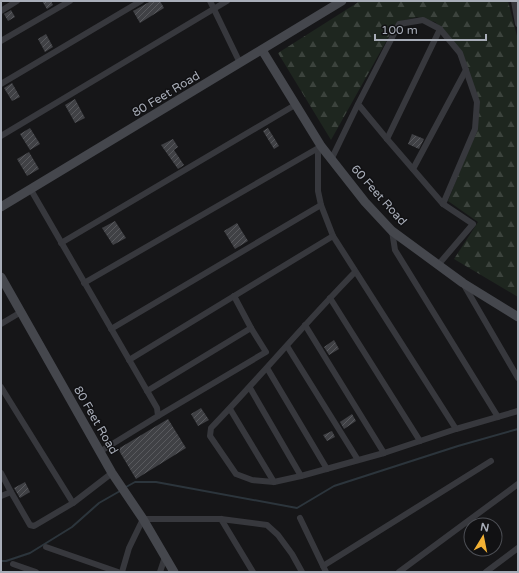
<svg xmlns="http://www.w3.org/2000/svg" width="519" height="573" viewBox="0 0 519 573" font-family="'Varela Round',sans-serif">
  <defs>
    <pattern id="forest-firs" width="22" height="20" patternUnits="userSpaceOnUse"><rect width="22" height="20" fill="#1e261f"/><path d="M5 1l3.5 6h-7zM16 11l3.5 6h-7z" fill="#3c433d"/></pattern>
    <pattern id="building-hatch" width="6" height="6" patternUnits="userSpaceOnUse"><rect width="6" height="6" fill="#404145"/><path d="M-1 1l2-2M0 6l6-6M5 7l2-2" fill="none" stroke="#595a5e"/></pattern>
  </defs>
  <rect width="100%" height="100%" fill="#161618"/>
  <path fill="url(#forest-firs)" d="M360,1H508L518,40V297L454,259L478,222L448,201L477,128L479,100L448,34L435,22L417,17L397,22L331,140L278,53Z"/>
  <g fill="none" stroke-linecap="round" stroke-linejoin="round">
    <g stroke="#2c353c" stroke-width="2">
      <path d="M126,487L135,482H156L297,508L334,486L458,446L518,429"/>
      <path d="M1,561H6L30,553L72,527L99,503L120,491"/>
    </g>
  </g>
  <g fill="url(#building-hatch)">
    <path d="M42,1H51L53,5L47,9Z"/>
    <path d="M151,1H160L164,8L140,23L133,11Z"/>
    <path d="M11,10L15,17L8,21L4,14Z"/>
    <path d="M46,34L53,47L45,52L38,39Z"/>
    <path d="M12,83L20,97L12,101L4,88Z"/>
    <path d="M75,99L85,118L75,123L65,105Z"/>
    <path d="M30,128L40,144L30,150L20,134Z"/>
    <path d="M268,128L279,146L274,149L263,131Z"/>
    <path d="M412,134L424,139L419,149L408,144Z"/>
    <path d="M173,139L178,147L174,150L184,165L178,169L161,145Z"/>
    <path d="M29,152L39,169L27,176L17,159Z"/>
    <path d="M115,221L126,238L113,245L102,228Z"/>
    <path d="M237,223L248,241L235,249L224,231Z"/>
    <path d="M334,340L339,349L329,355L324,347Z"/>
    <path d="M201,408L209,420L198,426L191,414Z"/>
    <path d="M352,414L356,421L344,429L340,422Z"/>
    <path d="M168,419L186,448L136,479L118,449Z"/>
    <path d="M332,431L335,437L327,441L323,435Z"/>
    <path d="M25,482L30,492L20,498L14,488Z"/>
  </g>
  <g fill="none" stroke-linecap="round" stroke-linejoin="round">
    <g stroke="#37383d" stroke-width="6">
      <path d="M210,1L240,63"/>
      <path d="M514,1L518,24"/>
      <path d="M1,11L17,1"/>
      <path d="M1,41L70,1"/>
      <path d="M1,84L141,1"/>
      <path d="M1,136L227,1"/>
      <path d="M387,139L440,29"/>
      <path d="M318,149V191L321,205L333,236L456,429L518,411"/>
      <path d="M331,160L358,104L399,24L423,20L440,29L460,53L477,102L475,129L443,204L387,139L358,104"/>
      <path d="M413,169L466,70"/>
      <path d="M31,190L157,408L158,416L101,451"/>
      <path d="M392,231L395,250L498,417"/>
      <path d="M61,243L295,105"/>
      <path d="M438,265L473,224L443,204"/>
      <path d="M355,272C306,322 260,377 211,428L210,436L236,474L252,480L274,482L301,476L384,453L456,429"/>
      <path d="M84,283L320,147"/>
      <path d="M464,285L518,378"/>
      <path d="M330,298L420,441"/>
      <path d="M1,324L21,312"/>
      <path d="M305,325L384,453"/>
      <path d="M111,329L321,205"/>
      <path d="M287,346L358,460"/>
      <path d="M129,360L333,236"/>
      <path d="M267,368L327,469"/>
      <path d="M1,387L73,503"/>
      <path d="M250,388L301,476"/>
      <path d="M147,391L251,328L234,296"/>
      <path d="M230,409L274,482"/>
      <path d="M158,416L266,352L251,328"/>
      <path d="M1,473L11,492"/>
      <path d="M1,496L11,492L30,525L34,526L73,503L112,473"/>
      <path d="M300,518L326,572"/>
      <path d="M221,519L253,572"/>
      <path d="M46,547L118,572"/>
      <path d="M13,564L36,572"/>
      <path d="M323,566L491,461"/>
      <path d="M122,572L129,548L143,519H221L267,525L278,535L292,554L302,572"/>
      <path d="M160,572L165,557"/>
      <path d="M399,572L518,484"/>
      <path d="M486,572L518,548"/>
    </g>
    <g stroke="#45474d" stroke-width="9">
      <path d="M262,50L321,146L365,202L392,231L463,283L518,317"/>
      <path d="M1,207L342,1"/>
      <path d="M1,277L112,473L143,519L174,572"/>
    </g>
  </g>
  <g text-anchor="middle" stroke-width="3" stroke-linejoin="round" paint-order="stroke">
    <g font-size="12" fill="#a8adb8" stroke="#111113">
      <text transform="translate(166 94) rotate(-31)" y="4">80 Feet Road</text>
      <text transform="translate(379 195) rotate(48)" y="4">60 Feet Road</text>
      <text transform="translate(96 420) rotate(60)" y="4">80 Feet Road</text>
    </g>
  </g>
  <rect width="519" height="573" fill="none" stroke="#a8adb8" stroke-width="4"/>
  <g transform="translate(483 537) rotate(10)"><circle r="19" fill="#111113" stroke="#4d4f55"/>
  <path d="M0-3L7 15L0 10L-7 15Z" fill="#f2b134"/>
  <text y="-6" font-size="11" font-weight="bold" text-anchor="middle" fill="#a8adb8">N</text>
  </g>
  <path d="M375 34v6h111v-6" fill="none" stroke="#a8adb8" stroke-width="2"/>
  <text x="381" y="34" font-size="12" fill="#a8adb8" stroke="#111113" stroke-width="3" paint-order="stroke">100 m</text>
</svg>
